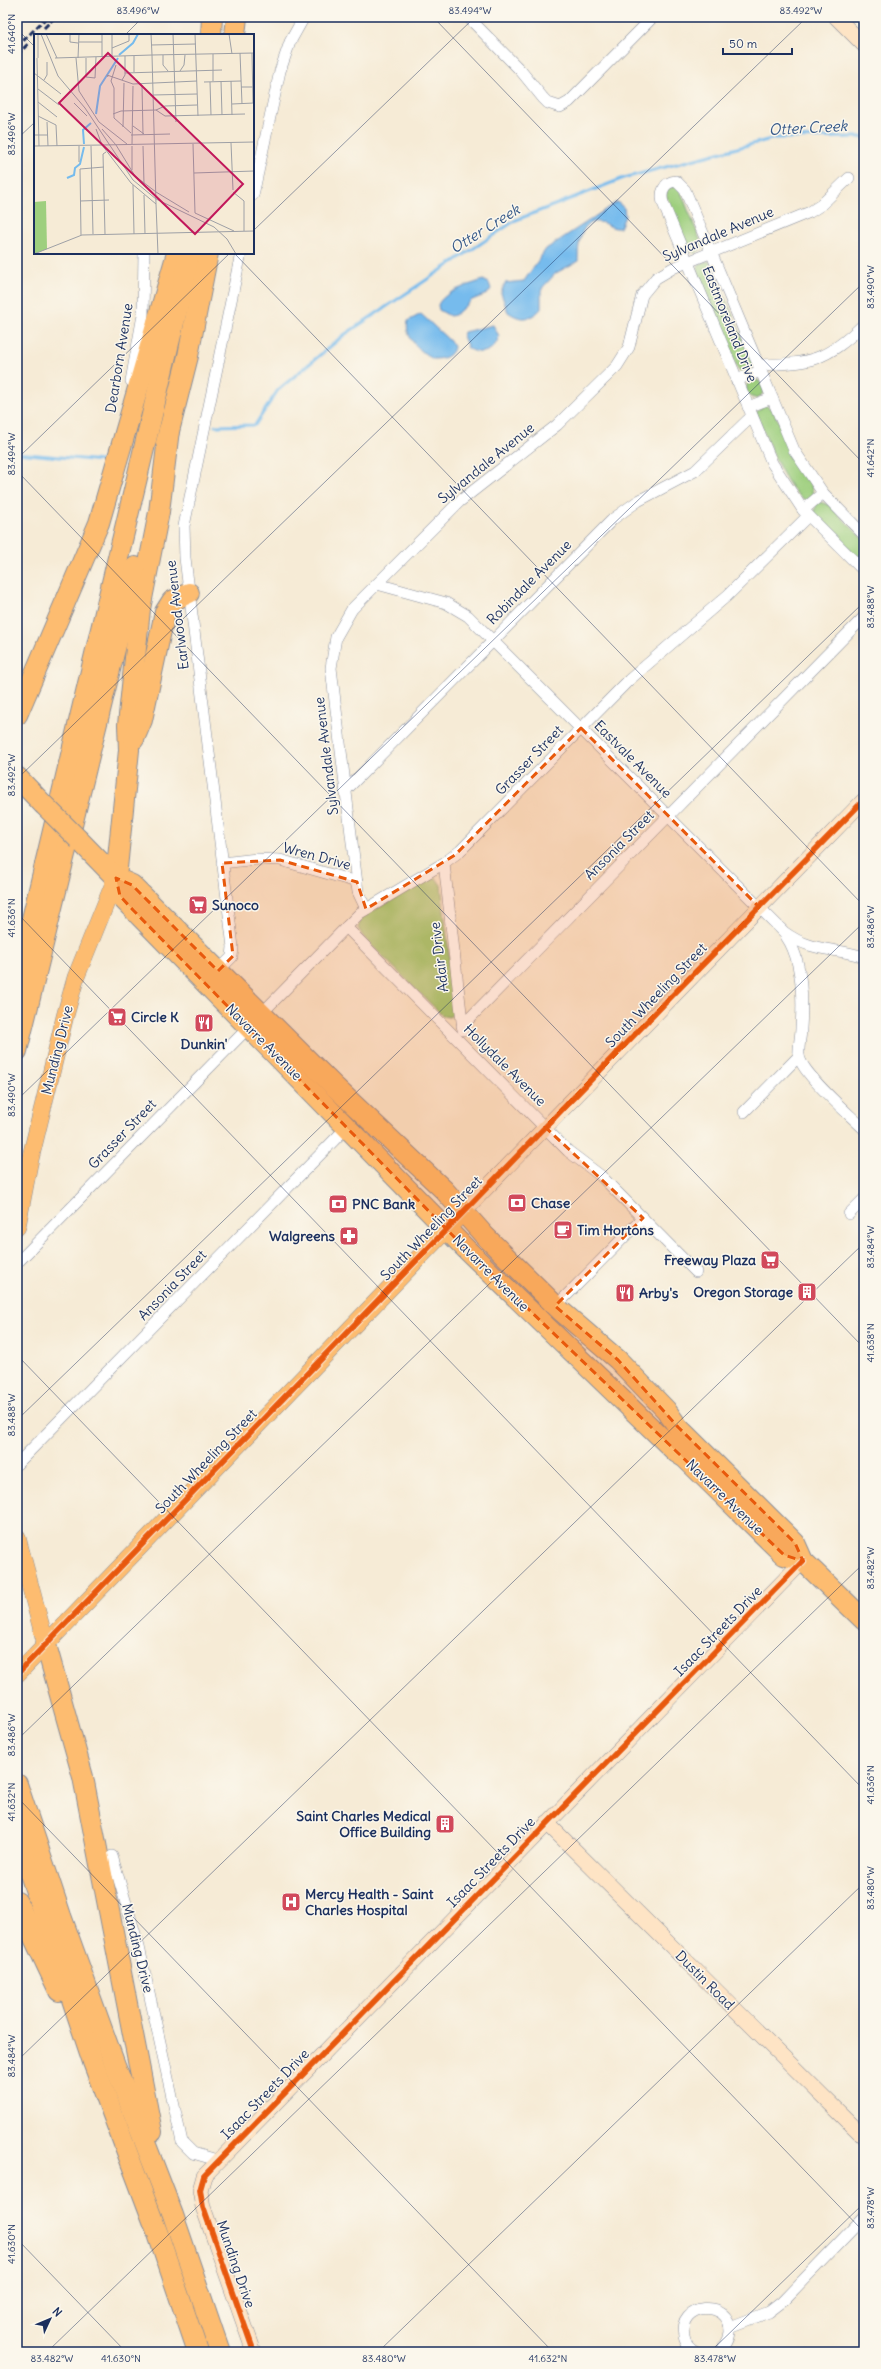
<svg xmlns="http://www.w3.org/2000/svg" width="881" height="2369" viewBox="0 0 881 2369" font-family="Delius,sans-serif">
  <rect width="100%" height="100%" fill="#fbf7ec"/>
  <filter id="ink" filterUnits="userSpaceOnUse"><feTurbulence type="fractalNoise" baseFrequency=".025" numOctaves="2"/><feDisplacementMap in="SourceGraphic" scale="8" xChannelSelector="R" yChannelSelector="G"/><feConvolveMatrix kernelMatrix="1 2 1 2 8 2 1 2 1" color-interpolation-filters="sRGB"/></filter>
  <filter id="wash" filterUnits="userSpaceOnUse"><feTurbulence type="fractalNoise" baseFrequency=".012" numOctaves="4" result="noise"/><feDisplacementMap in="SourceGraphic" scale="16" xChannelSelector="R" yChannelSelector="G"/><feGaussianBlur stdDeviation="0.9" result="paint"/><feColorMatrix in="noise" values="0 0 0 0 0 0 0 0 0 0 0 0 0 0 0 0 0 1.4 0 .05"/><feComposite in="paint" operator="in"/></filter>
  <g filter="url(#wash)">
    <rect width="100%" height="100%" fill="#f6ebd6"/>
    <g fill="#9ecf7e" stroke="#5c7f6e">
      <path d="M667,187H679L703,247L696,253L689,251L666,196Z"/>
      <path d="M709,261L753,363L751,369L742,372L738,370L697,272L699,264Z"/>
      <circle cx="755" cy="389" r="9"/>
      <path d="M765,405L773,410L812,487L813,495L807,500C788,498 763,430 756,412Z"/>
      <path d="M820,502L829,505L864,540V564L814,514L816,505Z"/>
      <path d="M429,878H436L441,885L455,1007L454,1014L449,1017L443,1016L363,937L358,928L361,918Z"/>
    </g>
    <g fill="#76bbed" stroke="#4875a6">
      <path d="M617,202L624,208L625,216L620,228C611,229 607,223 599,222C579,219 578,249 578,261L556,273L543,287L541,291V309C530,320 521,321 508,312L501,293L505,283L524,281L546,249Z"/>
      <path d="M483,280L489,283L491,289L487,294L472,300L455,315L450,316L439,310L438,305C444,291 470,285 483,280Z"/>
      <path d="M421,314L452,343L454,347C452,357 443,359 433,359C420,351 404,338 408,321Z"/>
      <path d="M493,325L499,336C495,351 481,357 468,348L463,336L464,332Z"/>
    </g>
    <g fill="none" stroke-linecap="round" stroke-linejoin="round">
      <g stroke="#76bbed" stroke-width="3">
        <path d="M215,426L255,425L278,390L344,335L516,220L624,178L775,138L864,137"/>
        <path d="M17,453L102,461"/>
      </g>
    </g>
  </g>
  <g filter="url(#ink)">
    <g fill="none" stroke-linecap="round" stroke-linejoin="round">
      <defs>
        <g id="street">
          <path d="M475,17L471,20L521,71L543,98L548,103L560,107L569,102L653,17"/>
          <path d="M253,195L280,71L290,42L304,17"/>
          <path d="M759,365C811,363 825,362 864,324"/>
          <path d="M736,380L761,371"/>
          <path d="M131,381L143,315L144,253"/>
          <path d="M748,407L772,398"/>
          <path d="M803,510L823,493"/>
          <path d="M864,535L823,493L794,450L685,190L676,181C664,182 660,192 663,203L772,463L803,510L864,571"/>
          <path d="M377,584L446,603L468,616L784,932C813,953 833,947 864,957"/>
          <path d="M345,791L613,519L638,501L695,471L752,416"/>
          <path d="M222,863L257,859L280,860L357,882"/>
          <path d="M444,863L463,1030"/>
          <path d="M366,909L358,892L331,668L336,637L352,609L459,502L557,425L617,366L629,347L642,295L656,278L673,268L810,212L821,205L849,178"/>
          <path d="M346,927L568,1151L601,1176L696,1272"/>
          <path d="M786,936C803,960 803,999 801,1028C801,1037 798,1047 799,1056C802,1074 850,1115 864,1129"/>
          <path d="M218,971L232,957L233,947L185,558L184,526L241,253"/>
          <path d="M262,1013L360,913L444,863L460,851L629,680L728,595L808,516"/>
          <path d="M462,1026L864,617"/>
          <path d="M744,1112L799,1056"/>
          <path d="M849,1214L864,1199"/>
          <path d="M17,1263L249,1027"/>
          <path d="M556,1306L643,1218"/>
          <path d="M17,1464L348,1126"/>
          <path d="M112,1856L139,1947L182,2142L193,2153L217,2160"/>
          <path d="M730,2327L769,2312L782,2302L864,2217"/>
          <path d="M697,2352C691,2349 685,2343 684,2336C676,2302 731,2298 730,2332C729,2341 724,2349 716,2352"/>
        </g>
        <g id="secondary">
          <path d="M836,17L864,45"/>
          <path d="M463,1212L864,800"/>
          <path d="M547,1823L864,2137"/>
          <path d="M254,2352L203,2207L200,2190L204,2176L803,1561"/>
        </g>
        <g id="primary">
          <path d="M17,1227L29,1164L65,1016L76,977L116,878"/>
          <path d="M17,1537L46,1645"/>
          <path d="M17,1674L463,1212"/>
        </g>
        <g id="highway">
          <path d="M211,35L212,17"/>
          <path d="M235,35L237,17"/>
          <path d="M169,430L159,512L140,609L128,725L129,750L116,878L120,896L467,1250L677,1453L685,1458L784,1555L803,1561"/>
          <path d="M166,443L188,356L208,253"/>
          <path d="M17,715L99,523L177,253"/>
          <path d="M134,739L142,720L165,612L172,601L189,593"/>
          <path d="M17,777L43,804"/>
          <path d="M79,840L116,878L132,885L334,1086L444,1190L484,1235L561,1311L618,1360L666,1410L678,1427L795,1543L803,1561L864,1620"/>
          <path d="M17,982L185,276L189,253"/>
          <path d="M17,1051L135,567"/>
          <path d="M46,1645L83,1777L152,2132"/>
          <path d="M17,1784L61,1916L115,2065L173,2215L220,2352"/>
          <path d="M17,1835L93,2062L158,2234L198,2352"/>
          <path d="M17,1902L59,1991"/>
        </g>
      </defs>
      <use href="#street" stroke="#888d9a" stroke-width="12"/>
      <use href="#secondary" stroke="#888d9a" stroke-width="16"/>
      <use href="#primary" stroke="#888d9a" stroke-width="18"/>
      <use href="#highway" stroke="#888d9a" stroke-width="22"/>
      <use href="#street" stroke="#fff" stroke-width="11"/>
      <use href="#secondary" stroke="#fee4c5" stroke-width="15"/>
      <use href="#primary" stroke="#fdbc6f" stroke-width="17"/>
      <use href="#highway" stroke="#fdbc6f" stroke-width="20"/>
      <g stroke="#1b2f5e" stroke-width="3" stroke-dasharray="6 3" stroke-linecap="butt">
        <path d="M44,28L55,17"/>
        <path d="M17,47L47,17"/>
        <path d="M17,55L28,44"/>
      </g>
      <defs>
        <path id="highway-bridge" d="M43,804L79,840"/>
      </defs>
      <use href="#highway-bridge" stroke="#888d9a" stroke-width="22" stroke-linecap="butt"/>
      <use href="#highway-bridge" stroke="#fdbc6f" stroke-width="20"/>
      <defs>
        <g id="cycleway">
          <path d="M17,1674L666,1002L864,800"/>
          <path d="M254,2352L203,2207L200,2190L204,2176L803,1561"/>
        </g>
      </defs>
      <use href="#cycleway" stroke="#fbf7ec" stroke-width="8"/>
      <use href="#cycleway" stroke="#e8590c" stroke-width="6"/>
    </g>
  </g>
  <path fill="#e8590c" fill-opacity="0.2" stroke="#e8590c" stroke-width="3" stroke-dasharray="8 5" stroke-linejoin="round" d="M581,728L759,907L545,1127L643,1218L555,1306L618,1360L678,1427L795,1543L803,1561L784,1555L467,1250L133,910L120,896L116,878L132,885L218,971L233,956L222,863L280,860L357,882L366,909L455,855Z"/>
  <path fill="none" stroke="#1b2f5e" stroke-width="1" stroke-opacity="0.45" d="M433,17L864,464M860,17L864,22M17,29L35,47M125,35L143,17M17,139L35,122M253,231L475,17M234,253L864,906M17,459L230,253M17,471L864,1348M17,779L807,17M17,913L864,1790M17,1100L864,282M17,1355L864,2232M17,1420L864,602M17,1740L864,922M17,1797L553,2352M17,2061L864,1243M17,2239L126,2352M47,2352L864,1563M378,2352L864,1883M710,2352L864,2203"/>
  <defs>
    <symbol id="supermarket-square" viewBox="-11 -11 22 22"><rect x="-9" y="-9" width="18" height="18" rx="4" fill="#d1495b" stroke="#fbf7ec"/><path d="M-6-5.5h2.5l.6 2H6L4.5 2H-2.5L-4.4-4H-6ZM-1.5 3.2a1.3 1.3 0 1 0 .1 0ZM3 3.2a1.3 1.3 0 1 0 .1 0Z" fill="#fff"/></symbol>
    <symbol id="restaurant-square" viewBox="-11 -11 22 22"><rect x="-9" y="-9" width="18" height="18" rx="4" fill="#d1495b" stroke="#fbf7ec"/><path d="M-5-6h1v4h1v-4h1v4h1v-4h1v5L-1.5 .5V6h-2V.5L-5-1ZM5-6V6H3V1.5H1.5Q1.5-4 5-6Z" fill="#fff"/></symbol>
    <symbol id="bank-square" viewBox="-11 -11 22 22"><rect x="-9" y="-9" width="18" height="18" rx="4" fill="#d1495b" stroke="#fbf7ec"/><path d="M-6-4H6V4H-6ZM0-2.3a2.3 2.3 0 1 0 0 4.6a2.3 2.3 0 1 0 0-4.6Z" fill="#fff"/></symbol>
    <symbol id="cafe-square" viewBox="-11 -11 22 22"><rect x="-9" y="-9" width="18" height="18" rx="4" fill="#d1495b" stroke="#fbf7ec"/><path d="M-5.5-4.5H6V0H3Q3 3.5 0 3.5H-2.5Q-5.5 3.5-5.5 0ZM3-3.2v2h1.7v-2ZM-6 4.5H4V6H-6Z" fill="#fff"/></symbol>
    <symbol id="pharmacy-square" viewBox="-11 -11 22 22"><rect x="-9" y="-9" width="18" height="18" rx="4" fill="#d1495b" stroke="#fbf7ec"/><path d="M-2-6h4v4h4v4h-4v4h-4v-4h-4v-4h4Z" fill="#fff"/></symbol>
    <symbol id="building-square" viewBox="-11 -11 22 22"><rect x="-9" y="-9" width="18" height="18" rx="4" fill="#d1495b" stroke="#fbf7ec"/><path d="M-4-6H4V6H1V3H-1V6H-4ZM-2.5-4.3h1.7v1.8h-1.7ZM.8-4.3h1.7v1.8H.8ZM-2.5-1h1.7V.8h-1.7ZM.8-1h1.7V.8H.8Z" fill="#fff"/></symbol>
    <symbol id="hospital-square" viewBox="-11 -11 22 22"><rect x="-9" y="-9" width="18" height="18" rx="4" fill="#d1495b" stroke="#fbf7ec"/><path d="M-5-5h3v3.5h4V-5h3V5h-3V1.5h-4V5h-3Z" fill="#fff"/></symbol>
  </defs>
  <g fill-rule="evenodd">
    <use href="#supermarket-square" x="187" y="894" width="22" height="22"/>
    <use href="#supermarket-square" x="106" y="1006" width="22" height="22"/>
    <use href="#restaurant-square" x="193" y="1012" width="22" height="22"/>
    <use href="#bank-square" x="506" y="1192" width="22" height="22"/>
    <use href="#bank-square" x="327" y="1193" width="22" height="22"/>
    <use href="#cafe-square" x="552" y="1219" width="22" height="22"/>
    <use href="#pharmacy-square" x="338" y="1225" width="22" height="22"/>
    <use href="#supermarket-square" x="759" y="1249" width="22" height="22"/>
    <use href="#building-square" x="796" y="1281" width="22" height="22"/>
    <use href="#restaurant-square" x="614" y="1282" width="22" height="22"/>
    <use href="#building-square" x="434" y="1813" width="22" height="22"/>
    <use href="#hospital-square" x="280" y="1891" width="22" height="22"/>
  </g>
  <g text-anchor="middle" stroke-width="3" stroke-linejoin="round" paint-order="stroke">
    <g font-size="14" fill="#1b2f5e" stroke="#fbf7ec">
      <text transform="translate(718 234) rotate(-23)" y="5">Sylvandale Avenue</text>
      <text transform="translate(730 324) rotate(68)" y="5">Eastmoreland Drive</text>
      <text transform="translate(119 358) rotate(-81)" y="5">Dearborn Avenue</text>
      <text transform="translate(486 463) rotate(-39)" y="5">Sylvandale Avenue</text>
      <text transform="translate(529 582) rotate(-45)" y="5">Robindale Avenue</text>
      <text transform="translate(177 615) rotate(-97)" y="5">Earlwood Avenue</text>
      <text transform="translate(326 756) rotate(-97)" y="5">Sylvandale Avenue</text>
      <text transform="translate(633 759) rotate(45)" y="5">Eastvale Avenue</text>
      <text transform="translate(529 760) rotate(-46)" y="5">Grasser Street</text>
      <text transform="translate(619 845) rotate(-45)" y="5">Ansonia Street</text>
      <text transform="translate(317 856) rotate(15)" y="5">Wren Drive</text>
      <text transform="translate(439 957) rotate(-97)" y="5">Adair Drive</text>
      <text transform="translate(656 995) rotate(-46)" y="5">South Wheeling Street</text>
      <text transform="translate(264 1042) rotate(45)" y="5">Navarre Avenue</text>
      <text transform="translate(57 1050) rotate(-76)" y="5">Munding Drive</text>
      <text transform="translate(505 1065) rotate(45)" y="5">Hollydale Avenue</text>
      <text transform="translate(122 1134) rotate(-46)" y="5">Grasser Street</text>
      <text transform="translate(431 1228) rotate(-46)" y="5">South Wheeling Street</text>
      <text transform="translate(491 1273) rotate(45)" y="5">Navarre Avenue</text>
      <text transform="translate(172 1285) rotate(-46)" y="5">Ansonia Street</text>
      <text transform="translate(206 1461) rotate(-46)" y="5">South Wheeling Street</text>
      <text transform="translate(725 1497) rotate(44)" y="5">Navarre Avenue</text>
      <text transform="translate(718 1631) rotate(-46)" y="5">Isaac Streets Drive</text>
      <text transform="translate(491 1862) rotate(-46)" y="5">Isaac Streets Drive</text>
      <text transform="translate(138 1948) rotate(76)" y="5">Munding Drive</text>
      <text transform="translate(705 1980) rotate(45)" y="5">Dustin Road</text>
      <text transform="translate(265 2094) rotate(-46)" y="5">Isaac Streets Drive</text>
      <text transform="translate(236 2264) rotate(71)" y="5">Munding Drive</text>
    </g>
    <g font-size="14" font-weight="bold" fill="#1b2f5e" stroke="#fbf7ec" text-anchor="start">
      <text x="212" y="910">Sunoco</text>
      <text x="131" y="1022">Circle K</text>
      <text x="204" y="1049" text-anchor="middle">Dunkin'</text>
      <text x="531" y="1208">Chase</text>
      <text x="352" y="1209">PNC Bank</text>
      <text x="577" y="1235">Tim Hortons</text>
      <text x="335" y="1241" text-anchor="end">Walgreens</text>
      <text x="756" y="1265" text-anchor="end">Freeway Plaza</text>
      <text x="793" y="1297" text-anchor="end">Oregon Storage</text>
      <text x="639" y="1298">Arby's</text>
      <text x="431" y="1821" text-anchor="end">Saint Charles Medical<tspan x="431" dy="16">Office Building</tspan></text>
      <text x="305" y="1899">Mercy Health - Saint<tspan x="305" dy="16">Charles Hospital</tspan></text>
    </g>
    <g font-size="15" font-style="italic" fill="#365989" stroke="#fbf7ec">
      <text transform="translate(808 128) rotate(-3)" y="5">Otter Creek</text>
      <text transform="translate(485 229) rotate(-32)" y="5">Otter Creek</text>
    </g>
  </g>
  <g transform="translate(34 34)">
    <rect width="220" height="220" fill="#f6ebd6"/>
    <path d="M12,167L13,215L0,220V168Z" fill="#9ecf7e"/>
    <path fill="none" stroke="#76bbed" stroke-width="2" d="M85,21L99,9L104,0M62,80L66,52L84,24M50,110L49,96L57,89M33,144L40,141L41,134L46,130L50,113"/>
    <path fill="none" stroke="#9ea0a6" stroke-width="1" d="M4,0V24M7,0L24,42L51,74L99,146L122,165L180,193L193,205L202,220M12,0L23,24M36,0V8L44,9M68,0V23M78,0V22M117,0L118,21L220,19M139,0L142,88M161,0L164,82M195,0L198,20M45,8H68M117,11L162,10M78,14L95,7V1M206,19L208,70M218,19L219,69M179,20V47M129,21V31L134,37M100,22V38M3,24L5,112M42,24L45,57L65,88L93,110M44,24L45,0M52,24V43L61,44L62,23M82,31L77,47L80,54V84L97,99M146,37L150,31L151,21M0,39L27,60M91,39L188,36M74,43L73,41L99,50L163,47M10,46L13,41V28M88,46L91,41V22M187,47L188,81M197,47L198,81M170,48L207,47M176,48L177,81M108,51L109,100M207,53H220M4,55L25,71M119,61L163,60M4,68L23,83M40,69L53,82M198,70L220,69M122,76L131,82L211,80M79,80L87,77L122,76L131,72L163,71M4,82L22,91L23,112M13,88L14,112M99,92L110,100M89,93L90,49M62,95L68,111L220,108M68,95L82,111M0,101H14M97,101L136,100M197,109L199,156M98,110L99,52M159,110L161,179L200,197M82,111L101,142L122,158M0,112L68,111L97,149L122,170L118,21L21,24M45,112V128M57,112L59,200M98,112V136M109,112L110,150M160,139L220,137M99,151L100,200M122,158L155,178M199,158L210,167V197M110,161L111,200M46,167L75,166M122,170L124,220M71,200L69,120L72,118M47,201L46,135L70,133M0,220L48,201L220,197"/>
    <path fill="#c2185b" fill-opacity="0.15" stroke="#c2185b" stroke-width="2" d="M74,19L209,150L161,200L25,69Z"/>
    <rect width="220" height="220" fill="none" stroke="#1b2f5e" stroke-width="2"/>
  </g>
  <rect width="881" height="2369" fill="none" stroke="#fbf7ec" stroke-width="44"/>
  <g transform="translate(50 2319) rotate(46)" stroke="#fbf7ec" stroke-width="3" paint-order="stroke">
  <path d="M0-3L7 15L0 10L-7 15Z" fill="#1b2f5e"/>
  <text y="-6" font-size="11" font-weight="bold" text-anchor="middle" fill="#1b2f5e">N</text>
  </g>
  <path d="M723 48v6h69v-6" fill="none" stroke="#1b2f5e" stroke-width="2"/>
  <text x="729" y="48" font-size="12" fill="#1b2f5e" stroke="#fbf7ec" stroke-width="3" paint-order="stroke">50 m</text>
  <rect x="22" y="22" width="837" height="2325" fill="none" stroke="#1b2f5e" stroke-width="1.5"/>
  <g font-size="10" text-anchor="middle" fill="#1b2f5e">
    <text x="138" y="14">83.496°W</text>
    <text x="470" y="14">83.494°W</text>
    <text x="801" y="14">83.492°W</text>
    <text transform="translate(11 34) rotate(-90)" y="4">41.640°N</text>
    <text transform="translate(11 134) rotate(-90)" y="4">83.496°W</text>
    <text transform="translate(870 287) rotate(-90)" y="4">83.490°W</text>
    <text transform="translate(11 454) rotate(-90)" y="4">83.494°W</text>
    <text transform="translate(870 458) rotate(-90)" y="4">41.642°N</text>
    <text transform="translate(870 607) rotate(-90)" y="4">83.488°W</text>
    <text transform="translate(11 775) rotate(-90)" y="4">83.492°W</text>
    <text transform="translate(11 918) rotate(-90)" y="4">41.636°N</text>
    <text transform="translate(870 927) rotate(-90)" y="4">83.486°W</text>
    <text transform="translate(11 1095) rotate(-90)" y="4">83.490°W</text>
    <text transform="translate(870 1247) rotate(-90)" y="4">83.484°W</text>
    <text transform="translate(870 1343) rotate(-90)" y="4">41.638°N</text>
    <text transform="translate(11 1415) rotate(-90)" y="4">83.488°W</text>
    <text transform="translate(870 1568) rotate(-90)" y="4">83.482°W</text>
    <text transform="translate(11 1735) rotate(-90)" y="4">83.486°W</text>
    <text transform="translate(870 1785) rotate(-90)" y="4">41.636°N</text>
    <text transform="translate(11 1802) rotate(-90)" y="4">41.632°N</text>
    <text transform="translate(870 1888) rotate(-90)" y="4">83.480°W</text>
    <text transform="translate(11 2056) rotate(-90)" y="4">83.484°W</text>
    <text transform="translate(870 2208) rotate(-90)" y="4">83.478°W</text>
    <text transform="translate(11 2244) rotate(-90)" y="4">41.630°N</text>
    <text x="52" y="2362">83.482°W</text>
    <text x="121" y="2362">41.630°N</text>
    <text x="384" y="2362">83.480°W</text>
    <text x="548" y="2362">41.632°N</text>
    <text x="715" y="2362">83.478°W</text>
  </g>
</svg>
